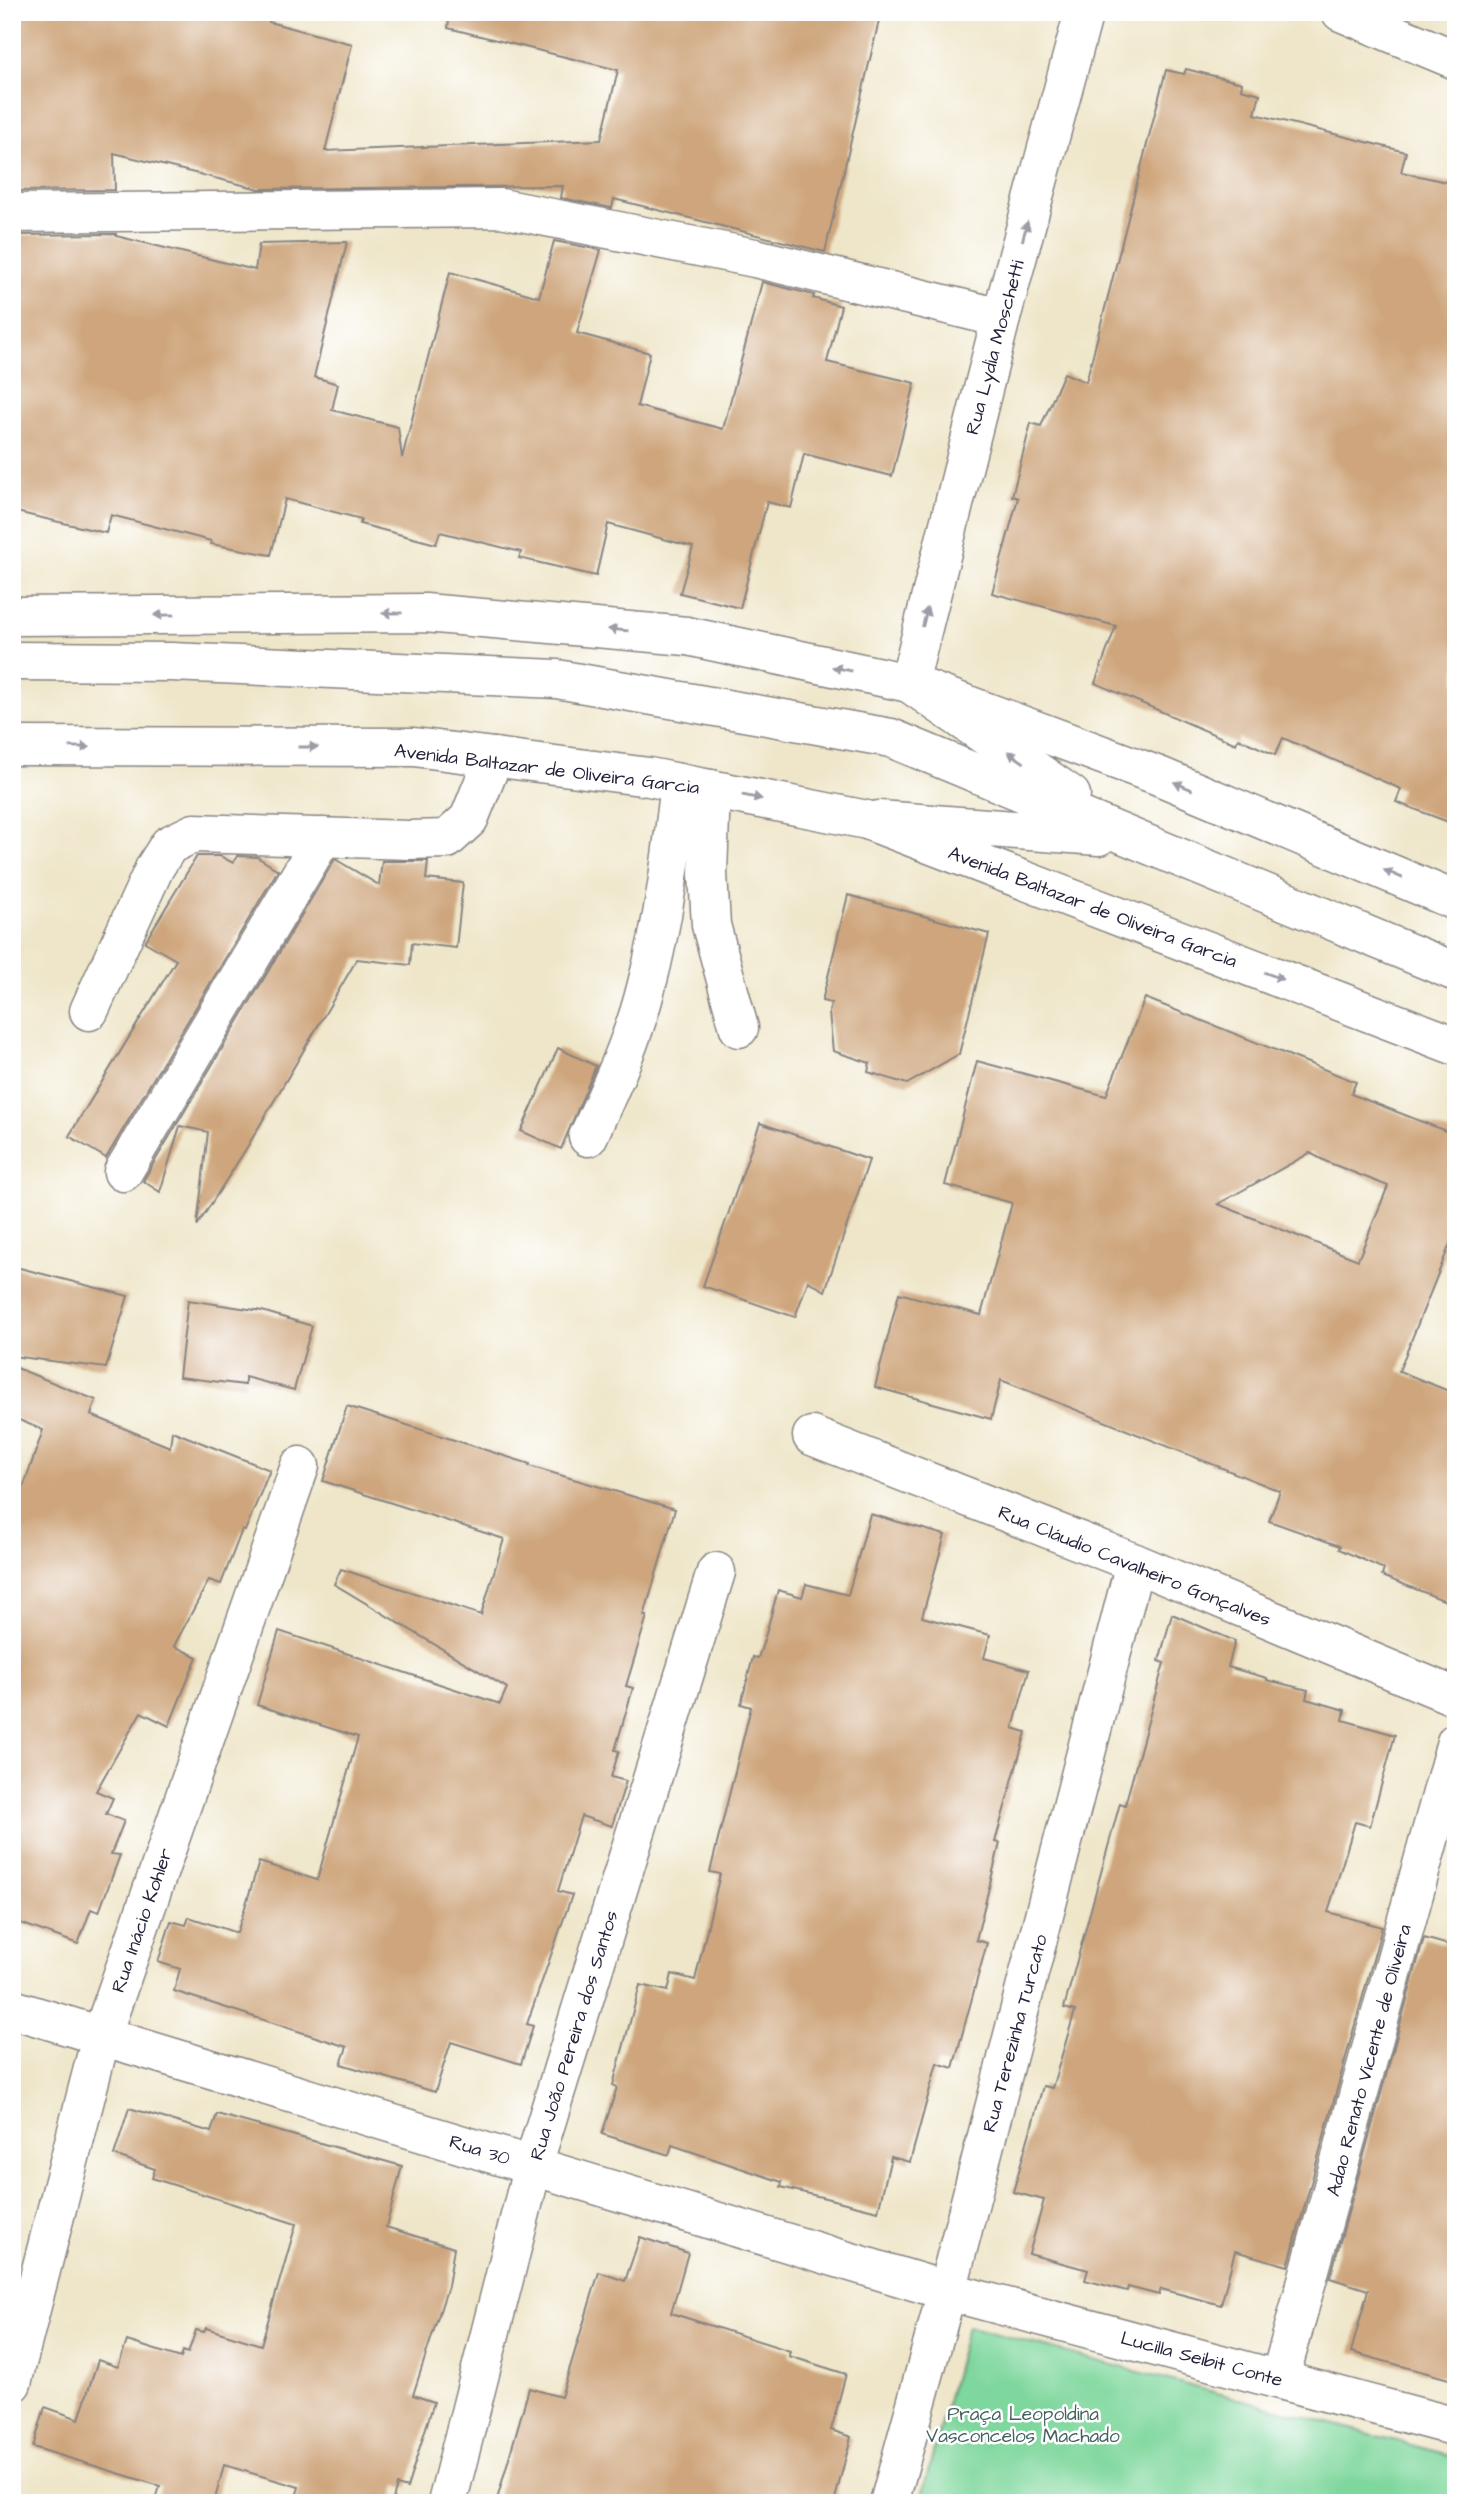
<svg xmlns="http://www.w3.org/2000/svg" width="1468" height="2515" viewBox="0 0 1468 2515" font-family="'Architects Daughter',sans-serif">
  <rect width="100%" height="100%" fill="#fff"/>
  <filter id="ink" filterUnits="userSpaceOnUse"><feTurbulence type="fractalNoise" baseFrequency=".0143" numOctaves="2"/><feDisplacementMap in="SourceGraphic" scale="14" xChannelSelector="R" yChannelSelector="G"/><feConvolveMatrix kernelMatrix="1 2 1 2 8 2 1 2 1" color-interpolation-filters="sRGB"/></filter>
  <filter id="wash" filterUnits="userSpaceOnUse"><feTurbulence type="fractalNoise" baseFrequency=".00686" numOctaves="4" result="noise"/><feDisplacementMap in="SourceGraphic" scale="28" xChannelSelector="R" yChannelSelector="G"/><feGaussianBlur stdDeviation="1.57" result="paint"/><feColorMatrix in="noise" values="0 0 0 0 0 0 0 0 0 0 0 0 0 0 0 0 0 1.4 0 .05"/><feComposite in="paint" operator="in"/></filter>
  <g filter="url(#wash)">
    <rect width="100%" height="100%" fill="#efe6c9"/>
    <path fill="#7ed79c" stroke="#507c6c" stroke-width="2" d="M967,2326L1456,2457V2503H920Z"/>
    <g id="blocks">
      <g fill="#cea57c" fill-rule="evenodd">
        <path d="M12,12H272L269,22L352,44L325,151L601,140L618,70L448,28L450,12H881L825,252L614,199L612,208L561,198L563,186L259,189L114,153L115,190L12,191Z"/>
        <path d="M1186,69L1242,83L1241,89L1260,94L1255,114L1406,152L1401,172L1456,184V825L1396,802L1401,789L1283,738L1275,755L1238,738L1236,744L1095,683L1116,626L992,593L1018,498L1012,496L1031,423L1041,426L1064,373L1086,382L1166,70L1184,74Z"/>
        <path d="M116,234V236L255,270L259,244L347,242L314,377L338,384L332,410L398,427L402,458L450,272L539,297L554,241L601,250L577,333L650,353L637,406L723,429L762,282L814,295L813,298L841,306L827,362L915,383L892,476L804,454L791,508L767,502L740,608L680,593L693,547L608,524L596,576L519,558L521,552L440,532L436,544L360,524L361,519L285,499L271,555L211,544V541L111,515L106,533L12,511V235Z"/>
        <path d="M197,856H220L233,863L237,856L257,857L278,870L106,1158L69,1136L176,960L145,942Z"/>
        <path d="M335,859L379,885L382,861H428L426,879L463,883L456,948L412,943L410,965L357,959L246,1149L197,1226L208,1132L180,1126L160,1192L143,1181Z"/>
        <path d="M848,895L989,934L959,1054L907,1084L868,1072L870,1063L833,1051L829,1013L831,1003L822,1001Z"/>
        <path d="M1145,998L1356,1082L1351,1094L1456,1135V1229L1399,1371L1456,1394V1605L1382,1576L1384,1569L1339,1549L1340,1546L1269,1521L1280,1491L1001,1380L991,1419L875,1387L899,1293L981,1315L1012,1203L945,1185L977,1061L1106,1096ZM1310,1153L1327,1162L1388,1186L1358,1260L1218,1204Z"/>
        <path d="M558,1048L596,1066L561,1149L521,1131Z"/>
        <path d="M760,1123L869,1160L825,1291L808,1281L795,1317L703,1286Z"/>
        <path d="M12,1266L128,1296L106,1368L12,1356Z"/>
        <path d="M188,1300L262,1311L312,1326L294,1390L245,1377V1385L179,1377Z"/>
        <path d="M12,1366L96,1400L91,1415L170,1447L172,1431L270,1470L245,1531L242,1530L221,1584L209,1580L174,1646L197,1657L169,1726L141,1712L96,1791L113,1798L106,1814L124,1821L111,1854L120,1855L99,1912L91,1909L78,1944L12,1920V1520L43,1430L12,1417Z"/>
        <path d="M347,1406L530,1464L529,1466L675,1509L644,1616H647L626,1686L633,1688L615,1750L619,1751L611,1777L626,1781L612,1826L581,1816L558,1891L572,1895L527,2024L533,2026L521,2064L451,2042L435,2092L341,2064L347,2047L174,1991L180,1969L158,1962L171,1921L186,1925L189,1917L237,1933L259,1862L317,1880L358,1737L257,1705L279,1631L500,1704L507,1688L334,1584L341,1569L481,1615L504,1539L323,1481Z"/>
        <path d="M870,1514L945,1535L922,1617L990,1635L984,1658L1029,1670L1013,1728L1026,1732L995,1842L1000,1843L976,1940L987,1943L953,2068L937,2063L910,2162L891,2157L878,2211L781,2187L782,2182L672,2145L669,2155L602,2134L617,2087L613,2085L640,1985L668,1991L672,1974L695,1980L720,1874L710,1872L751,1707L741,1704L753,1657L758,1658L765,1637L778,1590L802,1597L806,1584L848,1595Z"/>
        <path d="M1172,1614L1235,1641L1228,1667L1267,1678V1680L1308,1690L1306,1699L1345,1710L1343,1720L1395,1735L1370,1826L1355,1822L1328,1912L1382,1927L1288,2266L1235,2251L1221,2305L1161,2289L1159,2295L1128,2287L1127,2291L1085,2280L1088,2270L1029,2254L1044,2200L1013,2192L1043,2086L1052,2088L1075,2011L1064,2008L1120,1803L1125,1805L1164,1663L1159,1661Z"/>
        <path d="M1424,1938L1456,1947V2381L1351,2352L1368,2290L1330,2278Z"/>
        <path d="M129,2108L211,2132L217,2114L402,2166L386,2227L454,2248L448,2286L413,2395L434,2402L407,2488L397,2485L392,2503H294L299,2487L224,2465L214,2503H155L160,2486L33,2447L45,2407L79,2419L98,2360L118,2367L127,2341L181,2358L183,2351L188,2353L196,2330L204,2332L206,2328L261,2345L296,2224L152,2178L155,2169L114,2155Z"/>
        <path d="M640,2237L688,2253L671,2313L790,2351L789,2356L846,2374L831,2430L851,2437L834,2503H496L529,2388L561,2397L599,2272L625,2281Z"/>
      </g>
    </g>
  </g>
  <g filter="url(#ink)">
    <use href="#blocks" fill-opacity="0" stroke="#888482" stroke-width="2"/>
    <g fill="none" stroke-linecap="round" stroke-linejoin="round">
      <defs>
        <g id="minor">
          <path d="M1341,12L1456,60"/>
          <path d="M12,213L501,208L755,258L1001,318"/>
          <path d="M12,661L171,662L557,679L891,738L1456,972"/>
          <path d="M711,789L708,874L711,925L739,1028"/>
          <path d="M1071,795L909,683L1001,318L1084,12"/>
          <path d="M879,820L1099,836"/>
          <path d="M89,1011L155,867L169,845L194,833L409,840L447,839L469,819L494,757"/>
          <path d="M588,1137C610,1089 633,1040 646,988C664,921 672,852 680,783"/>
          <path d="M123,1172L323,837"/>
          <path d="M812,1436L1135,1563L1456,1697"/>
          <path d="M12,2009L947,2291L1456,2427"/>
          <path d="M1280,2378L1456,1742"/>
          <path d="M12,2383L101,2037L300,1466"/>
          <path d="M447,2503L533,2165L716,1572"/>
          <path d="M889,2503L947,2291L1135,1563"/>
        </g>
        <g id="major">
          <path d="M12,616L425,613L687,636L909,683L1159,776L1456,901"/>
          <path d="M12,746L414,747L649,777L867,820L1456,1046"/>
        </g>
      </defs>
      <use href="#minor" stroke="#888482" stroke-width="41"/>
      <use href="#major" stroke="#888482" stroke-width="41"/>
      <use href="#minor" stroke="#fff" stroke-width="38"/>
      <use href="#major" stroke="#fff" stroke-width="38"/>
    </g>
    <defs><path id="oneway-solid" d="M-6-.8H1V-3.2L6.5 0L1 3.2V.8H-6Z" transform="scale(1.75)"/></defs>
    <g fill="#9c9ca7">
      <use href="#oneway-solid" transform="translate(1025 231) rotate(-75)"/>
      <use href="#oneway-solid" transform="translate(392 613) rotate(179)"/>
      <use href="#oneway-solid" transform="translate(164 615) rotate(179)"/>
      <use href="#oneway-solid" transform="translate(925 617) rotate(-76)"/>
      <use href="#oneway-solid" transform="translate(618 630) rotate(-175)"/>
      <use href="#oneway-solid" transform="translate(842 669) rotate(-168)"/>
      <use href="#oneway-solid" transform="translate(80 747) rotate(1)"/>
      <use href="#oneway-solid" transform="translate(308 747)"/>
      <use href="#oneway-solid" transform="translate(1016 757) rotate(-145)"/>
      <use href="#oneway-solid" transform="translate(1183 786) rotate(-157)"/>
      <use href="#oneway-solid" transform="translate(752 797) rotate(11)"/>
      <use href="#oneway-solid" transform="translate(1393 874) rotate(-157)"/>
      <use href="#oneway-solid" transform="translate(1274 976) rotate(21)"/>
    </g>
  </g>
  <g text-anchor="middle" stroke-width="5" stroke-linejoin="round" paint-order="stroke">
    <g font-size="19" fill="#22223b" stroke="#fff">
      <text transform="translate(994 347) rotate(-75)" y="7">Rua Lydia Moschetti</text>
      <text transform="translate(547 768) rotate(7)" y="7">Avenida Baltazar de Oliveira Garcia</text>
      <text transform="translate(1093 906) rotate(21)" y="7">Avenida Baltazar de Oliveira Garcia</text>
      <text transform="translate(1135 1565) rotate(22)" y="7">Rua Cláudio Cavalheiro Gonçalves</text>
      <text transform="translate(141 1920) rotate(-71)" y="7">Rua Inácio Kohler</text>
      <text transform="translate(1014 2033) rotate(-75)" y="7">Rua Terezinha Turcato</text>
      <text transform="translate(573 2035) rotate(-73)" y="7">Rua João Pereira dos Santos</text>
      <text transform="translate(1368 2060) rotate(-75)" y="7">Adao Renato Vicente de Oliveira</text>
      <text transform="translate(480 2149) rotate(17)" y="7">Rua 30</text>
      <text transform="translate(1202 2358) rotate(15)" y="7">Lucilla Seibit Conte</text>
    </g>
    <g font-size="19" fill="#42615d" stroke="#fff">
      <text x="1023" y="2420">Praça Leopoldina<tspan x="1023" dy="22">Vasconcelos Machado</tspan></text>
    </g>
  </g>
  <rect width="1468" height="2515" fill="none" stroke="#fff" stroke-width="42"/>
</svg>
